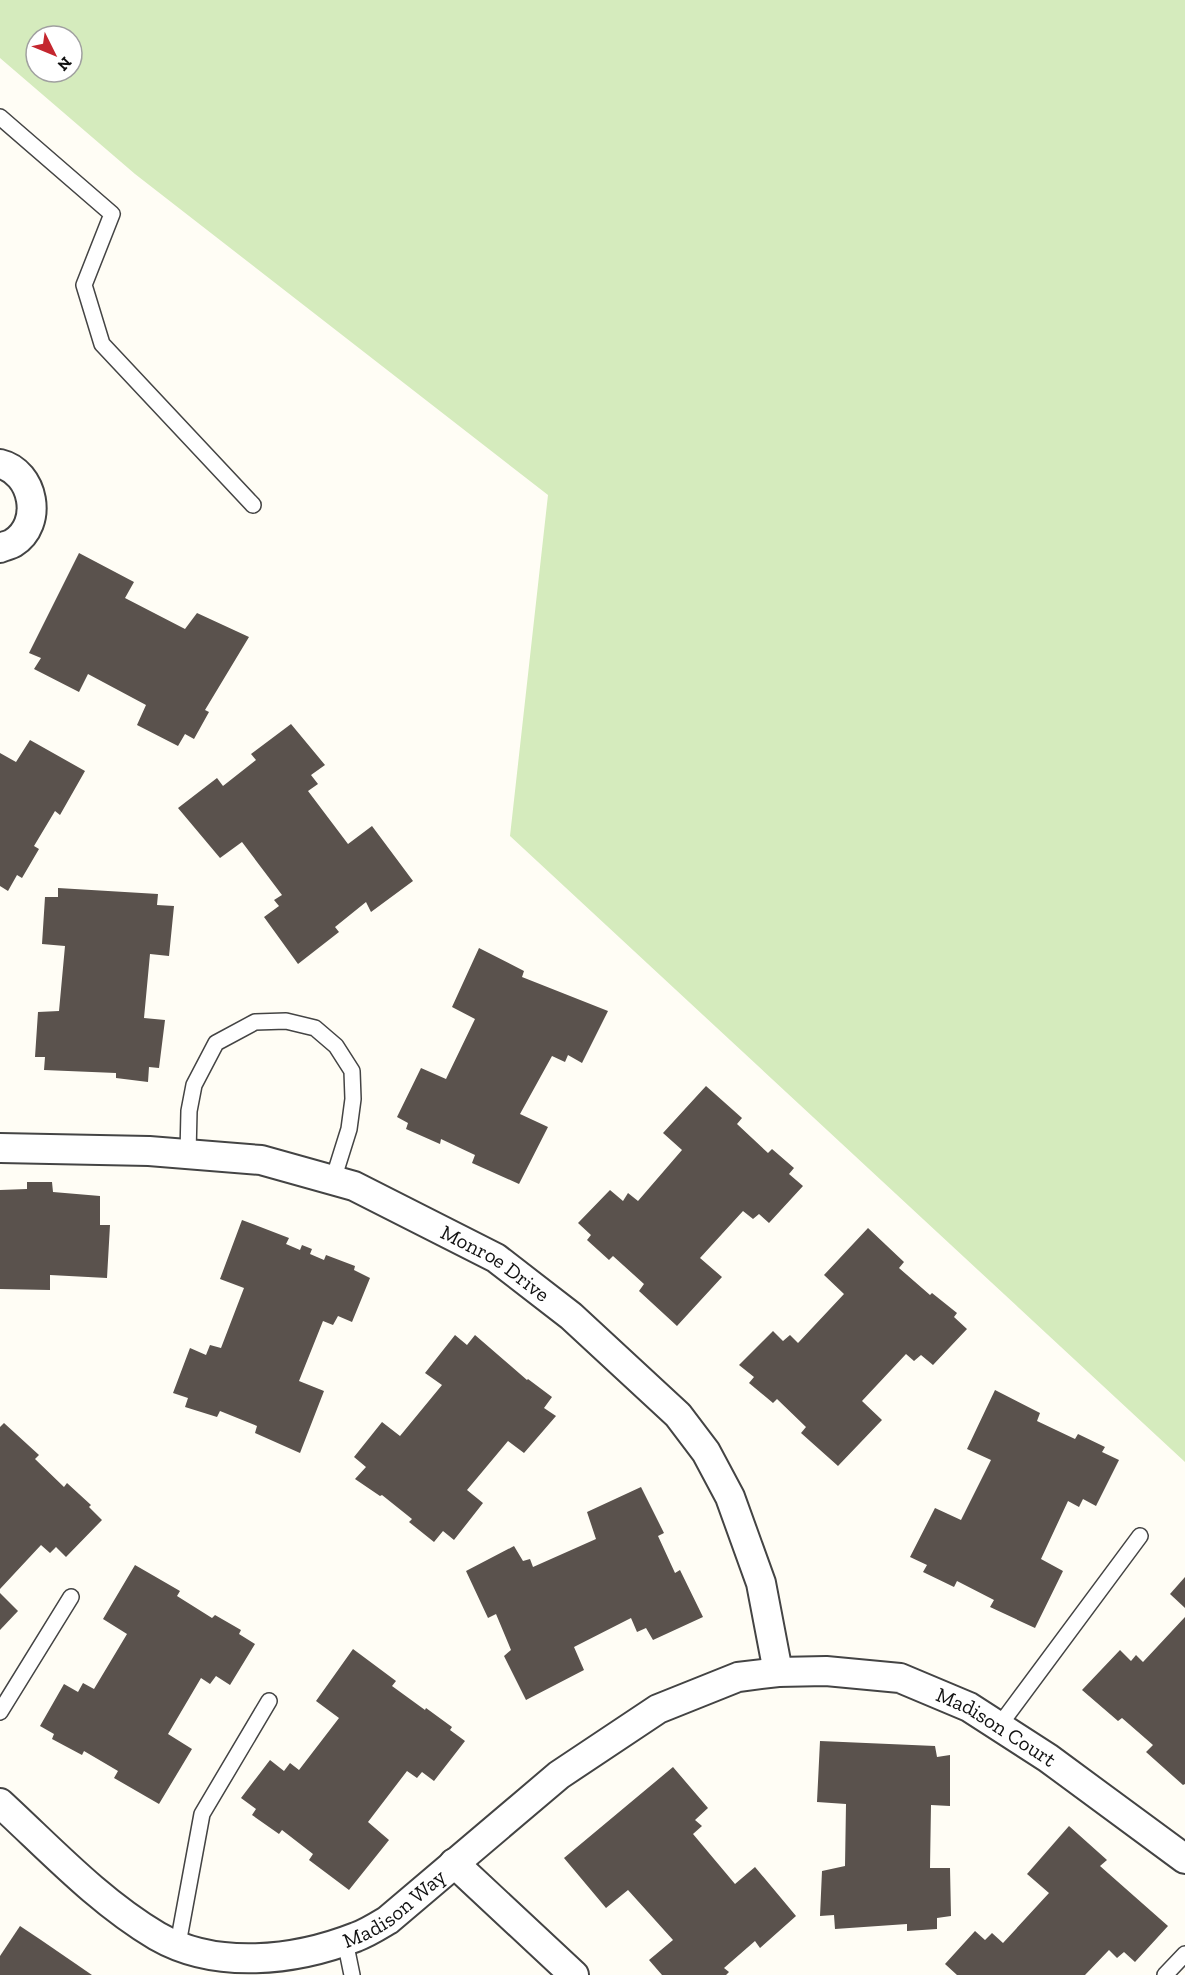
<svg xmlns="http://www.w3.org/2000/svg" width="1185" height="1975" viewBox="0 0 1185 1975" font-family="'Zilla Slab',serif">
  <rect width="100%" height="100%" fill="#fffdf5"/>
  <path fill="#d5ebbd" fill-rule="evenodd" d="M0,0H1185V1462L510,836L548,495L135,174L0,58ZM36,36H72V72H36Z"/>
  <g fill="#5a524d">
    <path d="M79,553L134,582L125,598L185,629L197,613L249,637L205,710L209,712L194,739L185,734L178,746L137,725L146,705L88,674L79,692L34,669L41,658L29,653Z"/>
    <path d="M291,724L325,765L311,775L318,784L308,791L348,844L372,826L413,881L371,912L366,902L335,927L339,932L298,964L264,917L279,906L274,900L282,895L242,842L220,858L178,808L217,778L223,786L256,760L251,754Z"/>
    <path d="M30,740L85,771L60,815L55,811L34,846L39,849L22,878L17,875L8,891L0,886V753L16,762Z"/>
    <path d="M58,888L158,894L157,905L174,906L169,956L150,954L144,1018L165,1020L159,1068L149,1067L148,1082L116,1078V1073L44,1070L45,1057H35L38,1012L59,1011L65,946L42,944L45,897H58Z"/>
    <path d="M479,948L524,971L522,977L608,1011L582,1063L568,1055L565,1062L552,1056L520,1114L548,1127L519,1184L472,1163L475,1155L441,1139L440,1144L406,1129L408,1123L397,1117L421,1068L446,1079L475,1019L452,1007Z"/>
    <path d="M706,1086L742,1118L737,1124L768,1153L772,1149L794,1168L789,1174L803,1186L769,1223L759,1214L753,1219L743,1211L700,1258L722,1277L677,1326L639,1291L644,1284L613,1256L609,1260L587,1240L591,1235L578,1223L610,1190L623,1201L628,1193L638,1201L682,1150L663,1133Z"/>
    <path d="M27,1182H52L53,1192L100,1196V1225H110L107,1278L50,1275V1290L0,1289V1190L27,1189Z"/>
    <path d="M242,1220L289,1238L286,1244L300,1250L302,1245L312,1249L310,1254L324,1260L326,1255L355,1266L354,1270L370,1278L352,1322L338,1316L333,1325L323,1321L299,1381L324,1391L300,1453L255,1433L257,1426L220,1411L217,1417L185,1407L188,1398L173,1393L190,1348L206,1355L210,1345L221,1348L244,1288L220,1279Z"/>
    <path d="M868,1228L904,1262L899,1268L930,1295L932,1293L957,1313L954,1317L967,1329L933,1365L921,1355L914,1361L906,1354L862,1401L882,1420L838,1466L801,1433L806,1427L777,1399L773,1403L749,1383L754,1377L739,1365L773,1331L783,1341L790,1335L798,1343L844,1294L824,1275Z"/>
    <path d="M455,1335L467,1345L475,1335L527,1380L528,1379L552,1397L544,1408L556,1416L524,1453L508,1441L467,1490L483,1503L454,1540L443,1531L434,1542L409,1522L412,1519L382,1495L380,1496L355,1479L366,1467L354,1457L382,1422L400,1436L442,1385L425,1373Z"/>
    <path d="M995,1390L1040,1413L1037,1421L1075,1439L1078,1434L1105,1447L1102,1452L1119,1460L1096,1506L1083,1499L1079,1507L1068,1501L1041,1559L1063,1571L1035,1628L990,1607L994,1600L957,1581L954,1587L923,1572L927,1565L910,1557L935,1508L961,1520L991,1460L967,1449Z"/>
    <path d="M4,1423L39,1455L35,1459L64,1487L67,1483L91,1505L89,1507L102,1520L66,1557L56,1547L50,1553L41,1545L0,1589V1427Z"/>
    <path d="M641,1487L664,1533L658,1536L675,1573L680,1570L703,1617L653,1640L646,1628L637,1632L631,1618L574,1647L584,1670L526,1700L504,1656L511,1650L496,1614L488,1618L466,1571L514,1546L523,1561L530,1559L533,1567L596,1539L587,1512Z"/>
    <path d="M135,1565L180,1591L177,1596L212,1618L215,1615L241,1630L239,1634L255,1644L230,1685L216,1676L210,1684L201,1678L168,1734L192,1749L159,1804L114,1778L118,1771L84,1751L82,1755L52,1739L54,1734L40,1726L64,1684L78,1692L83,1683L94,1689L127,1634L103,1619Z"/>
    <path d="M1185,1577V1608L1170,1594Z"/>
    <path d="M0,1593L18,1611L0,1630Z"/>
    <path d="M1185,1617V1784L1183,1785L1146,1752L1153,1745L1122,1718L1118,1721L1082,1690L1120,1650L1131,1661L1136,1655L1143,1662Z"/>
    <path d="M353,1649L396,1681L392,1686L425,1710L426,1708L452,1727L450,1730L465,1741L434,1781L422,1772L417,1778L407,1771L368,1822L389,1840L349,1890L309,1860L313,1854L282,1830L279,1834L252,1815L256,1809L241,1798L270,1760L284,1771L290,1763L299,1770L339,1718L316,1701Z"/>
    <path d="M820,1741L935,1746L937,1757L950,1755V1806L931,1805L930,1868H950L951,1916L937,1918V1929L907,1931V1924L835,1929L834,1915L820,1916L822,1871L845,1866L846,1804L817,1802Z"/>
    <path d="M673,1767L708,1808L695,1820L702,1826L693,1834L735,1884L755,1867L796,1916L760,1948L755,1941L724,1968L729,1972L726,1975H662L649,1960L673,1940L628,1890L606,1908L564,1858Z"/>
    <path d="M1069,1826L1107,1860L1100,1866L1168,1926L1135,1962L1124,1952L1117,1958L1109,1950L1085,1975H957L945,1964L975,1931L985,1940L992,1933L1003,1943L1049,1893L1027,1874Z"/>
    <path d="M20,1926L41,1940L92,1975H0V1956Z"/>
  </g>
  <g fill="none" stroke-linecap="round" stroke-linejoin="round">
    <defs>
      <g id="service">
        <path d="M0,117L112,214L84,285L102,344L253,505"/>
        <path d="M188,1154L189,1111L194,1085L216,1043L255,1022L286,1021L315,1028L336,1046L352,1071L353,1099L349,1129L333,1180"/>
        <path d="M0,1712L71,1597"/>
        <path d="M999,1726L1140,1536"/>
        <path d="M345,1941L352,1975"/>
        <path d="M178,1944L202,1814L269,1701"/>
        <path d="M1165,1975L1185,1954"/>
      </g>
      <g id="minor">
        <path d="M0,464C34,472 44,524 13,543C10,545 4,546 0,548"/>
        <path id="s1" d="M0,1148L149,1151L261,1160L354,1186L496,1258L571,1316L678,1415L706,1452L730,1497L761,1583L778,1672"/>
        <path id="s2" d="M0,1803C50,1849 98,1901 157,1936C216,1970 295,1961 356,1937C367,1933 378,1926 388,1920L559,1775L658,1709L738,1677L778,1672L826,1671L900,1678L969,1707L1048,1758L1185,1859"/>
        <path d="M454,1863L574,1975"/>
      </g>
    </defs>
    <use href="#service" stroke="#444" stroke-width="18"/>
    <use href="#minor" stroke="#444" stroke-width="32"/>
    <use href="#service" stroke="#fff" stroke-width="15"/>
    <use href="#minor" stroke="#fff" stroke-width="28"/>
  </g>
  <g text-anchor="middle" stroke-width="6" stroke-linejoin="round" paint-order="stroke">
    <g font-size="21" fill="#111" stroke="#fff">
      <text dy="7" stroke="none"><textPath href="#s1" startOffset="519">Monroe Drive</textPath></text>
      <text dy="7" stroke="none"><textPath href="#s2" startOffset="1148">Madison Court</textPath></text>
      <text dy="7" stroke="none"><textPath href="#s2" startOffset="459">Madison Way</textPath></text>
    </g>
  </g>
  <g transform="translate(54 54) rotate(133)"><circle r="28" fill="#ffffff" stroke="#a0a0a0" stroke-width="1.5"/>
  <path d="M0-4.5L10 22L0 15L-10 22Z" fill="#c4262e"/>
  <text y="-9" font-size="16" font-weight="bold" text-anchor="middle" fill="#111111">N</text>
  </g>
</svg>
